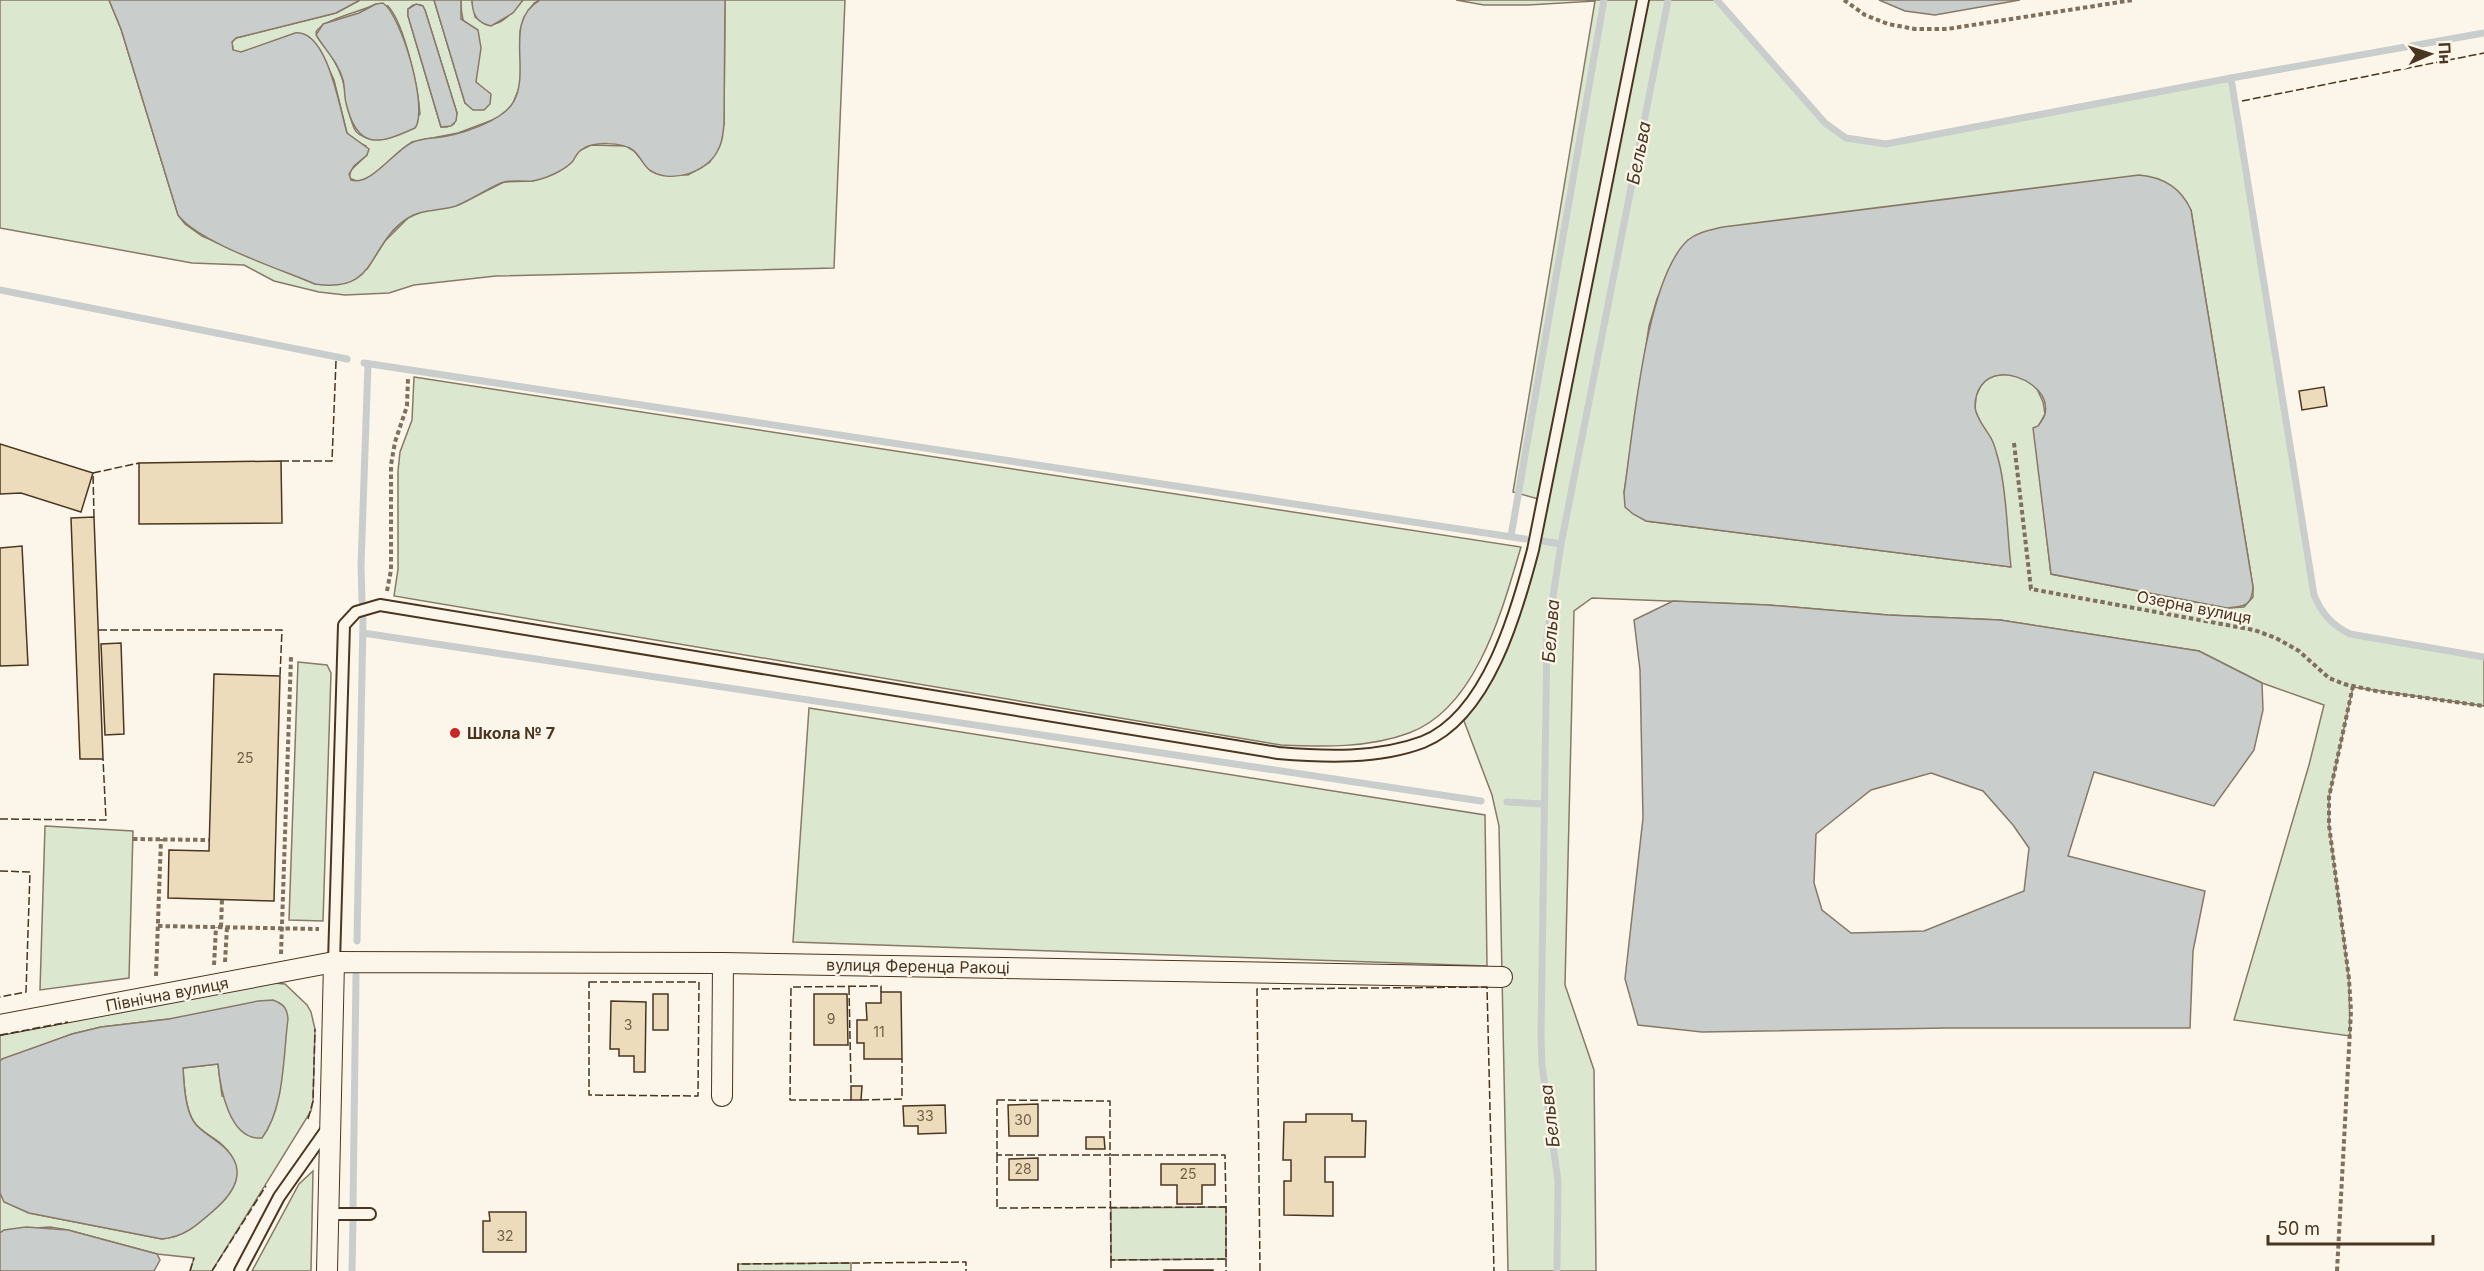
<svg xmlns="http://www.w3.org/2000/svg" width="2484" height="1271" viewBox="0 0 2484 1271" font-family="Inter,sans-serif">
  <rect width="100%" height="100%" fill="#fbf6e9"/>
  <g fill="#dce7d0" stroke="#887966" stroke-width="1.5" fill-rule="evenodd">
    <path d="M0,0H109L121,29L178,215L185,224L202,236L315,284L367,269L385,241L409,217L424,211L458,205L504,182L533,181L573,160L579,151L591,145L626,146L634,151L651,171L662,174L688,175L710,162L724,124L725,0H845L834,268L496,276L414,285L389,293L345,295L319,292L274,281L244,265L192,263L0,228Z"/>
    <path d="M360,0H434L465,103L481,88L476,82C478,53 460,28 461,0H472L475,17C495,35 509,16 523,0H540L534,3L520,31L522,81L513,103L507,111L498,118L458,133L412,142L368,179L359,182L349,178L351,170L367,155L366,146L353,140L347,133L334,80L320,50L236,52L233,50L232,42L236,38L336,13ZM376,4L388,6C405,25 418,88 420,114C405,129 393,145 369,138C362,137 357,135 354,128C347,112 347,94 342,78C337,62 328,50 318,38L316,32C323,19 361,12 376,4ZM413,5H421L425,10L457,113L454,124L447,127H441L408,16V9Z"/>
    <path d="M1456,0H1717L1825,123C1844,139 1862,143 1886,144L2231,78L2314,595C2322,614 2332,625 2350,634L2484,657V706L2353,687L2329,797V825L2349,979L2350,1036L2234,1020L2309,765L2324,705L2262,683L2199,651L2000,620L1888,615L1768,605L1592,598L1574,611L1565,985L1594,1070L1596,1271H1508L1499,826L1492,795L1461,713L1501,648L1542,500L1513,492L1595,1L1528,5H1484ZM2191,210L2253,587V597L2244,607L2227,608L2051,574L2034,428L2038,427L2045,414L2043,402L2037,389L2027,380L2012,374L1996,375L1983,381L1976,396L1975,410L1999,464L2010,567L1646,521L1624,493L1649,326L1657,299L1678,253Z"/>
    <path d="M414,377L1521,547C1502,610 1477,708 1409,733C1369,748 1323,747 1281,745L394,596L398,569V471L400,452L412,420Z"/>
    <path d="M298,662L327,665L331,673L323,921L289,920Z"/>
    <path d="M809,708L1485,815L1487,966L793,942Z"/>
    <path d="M45,826L133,831L129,978L40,990Z"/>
    <path d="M273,983L285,984L307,1005L311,1012L315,1029L313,1101L311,1111L212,1271H190L194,1258L157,1254L68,1230L50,1227L5,1230L0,1233V1193L5,1202L29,1213L162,1239C184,1237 196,1226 213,1211C237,1190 248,1166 219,1142C211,1136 200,1131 194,1122C185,1108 184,1084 183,1068L218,1064L222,1096L274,1111L169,1019L101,1027L72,1034L0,1061V1035Z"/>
    <path d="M313,1171L311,1271H252L299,1184Z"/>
    <path d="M1226,1207V1259L1111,1260V1208Z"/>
    <path d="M851,1263V1271H738V1264Z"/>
  </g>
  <g fill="#c9cecd" stroke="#887966" stroke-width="1.5" fill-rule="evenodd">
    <path d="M109,0H360L336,13L236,38L232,42L233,50L241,52L295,33C328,29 340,111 347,133L369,149L367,155L354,166L349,174L351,180C371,186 393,152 411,143C422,137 435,139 447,136C467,132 505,119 514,101C531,69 503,21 540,0H725L724,124C723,133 723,142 718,150C708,172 672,184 651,171C643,166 640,155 633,150C622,142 592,141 581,150C577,153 575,157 573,161C564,171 545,179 532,181C522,182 510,179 501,183C485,190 471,200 456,206C440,211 422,209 408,218C366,245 379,294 315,284C280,269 199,243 178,215L121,29Z"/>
    <path d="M434,0H461V19L478,30L481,48L476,82L491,94L490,104L484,110H473L465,103Z"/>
    <path d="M472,0H523L513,13L491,26C476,23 472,13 472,0Z"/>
    <path d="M1879,0H2020L1935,15L1905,11Z"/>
    <path d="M383,3C402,16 429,110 415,128C378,145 357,150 346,103C344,95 345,87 343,80C338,62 326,51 316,35L323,24L359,13L376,4Z"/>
    <path d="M416,4L423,6L425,10L457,113L456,121L451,126L441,127L408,16V9Z"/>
    <path d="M2139,175C2164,177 2181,188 2191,210L2253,587C2252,606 2244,607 2227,608L2051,574L2033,428L2038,426C2040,423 2044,418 2045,414C2050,390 2020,373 2000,375C1983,377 1975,391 1975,407C1976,419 1987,430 1992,440C1995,446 1997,455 1999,462C2007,493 2007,534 2011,567L1646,521L1633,514L1625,507L1624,493C1633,434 1645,279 1688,240C1698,232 1711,230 1723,227Z"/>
    <path d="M1673,601L1768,605L1888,615L2000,620L2199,651L2262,683L2263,710L2254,750L2214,806L2094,772L2068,856L2205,891L2193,951L2190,1028H1947L1702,1032L1638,1025L1625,979L1643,818L1640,670L1634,620ZM1931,773L1983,791L2013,825L2029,848L2024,891L1924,931L1851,933L1822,910L1814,883L1816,834L1871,790Z"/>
    <path d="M273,1000C283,1004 287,1007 288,1019C283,1056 285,1107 262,1138C229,1141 220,1087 218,1064L183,1068C184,1084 185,1109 194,1122C200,1131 211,1136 219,1143C249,1166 238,1190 213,1211C196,1226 184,1237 162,1239L29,1213L4,1202L0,1193V1061L2,1059L72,1034L101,1027L169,1019L258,1001Z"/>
    <path d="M26,1227L68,1230L157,1254L160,1260L154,1271H0V1233L4,1230Z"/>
  </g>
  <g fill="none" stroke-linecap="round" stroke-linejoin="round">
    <g stroke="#c9cecd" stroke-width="7">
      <path d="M1717,0L1825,123L1846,138L1886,144L2231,78L2484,33"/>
      <path d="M2231,78L2314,595C2322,614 2332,625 2350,634L2484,657"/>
      <path d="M0,290L347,359"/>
      <path d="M364,363L1525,539"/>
      <path d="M1511,536L1604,0"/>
      <path d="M1543,541L1561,544"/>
      <path d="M362,601L361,566L368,364"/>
      <path d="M363,633L1481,801"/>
      <path d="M1507,802L1544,804"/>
      <path d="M357,941L363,619"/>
      <path d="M353,1208L356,975"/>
      <path d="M352,1271L353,1221"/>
      <path d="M1557,1271L1558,1181L1542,1065L1541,1036L1547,636L1561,544L1668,0"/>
    </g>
  </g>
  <g fill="#ecdcbc" stroke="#4a3520" stroke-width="1.5">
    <path d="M2324,387L2327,406L2302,410L2299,391Z"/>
    <path d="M0,444L93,473L81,512L21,493L0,494Z"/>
    <path d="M281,461L282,523L139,524V463Z"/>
    <path d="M94,517L103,759H80L71,518Z"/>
    <path d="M22,546L28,665L0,666V548Z"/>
    <path d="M121,643L124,734L105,735L101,644Z"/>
    <path d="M214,674L280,676L274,901L168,898L169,850L209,851Z"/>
    <path d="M881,992H901L902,1059H864V1043H857V1020H867L866,1003H881Z"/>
    <rect x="653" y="994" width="15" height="36"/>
    <path d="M814,994H847L848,1045H814Z"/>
    <path d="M611,1001L646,1002L645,1072H634V1056H619V1049H610Z"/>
    <path d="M851,1086H862L861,1100H851Z"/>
    <path d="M1038,1104V1136H1009L1008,1105Z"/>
    <path d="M945,1105L946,1133L918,1134V1126H904L903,1106Z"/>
    <path d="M1306,1114H1352V1121H1366L1365,1157H1325V1182H1333V1216L1284,1215V1181H1291V1160H1283L1284,1122H1306Z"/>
    <path d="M1086,1137H1104L1105,1149H1086Z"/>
    <path d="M1038,1158V1180H1009V1159Z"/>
    <path d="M1161,1164H1215V1185H1202V1204H1177V1185H1161Z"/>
    <path d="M489,1212H526V1252H483V1221H490Z"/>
    <rect x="1164" y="1270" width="49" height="1"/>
  </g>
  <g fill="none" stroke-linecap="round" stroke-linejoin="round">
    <defs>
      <g id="service">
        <path d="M334,962L344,625L356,612L380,605L1278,753C1325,757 1378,759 1423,742C1488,716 1517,611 1533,550L1643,0"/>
        <path d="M328,1214H370"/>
        <path d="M240,1271L279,1197L329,1126"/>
      </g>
      <g id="minor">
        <path d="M0,1025L334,962L723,963L1502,977"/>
        <path d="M722,1096L723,963"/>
        <path d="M327,1271L334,962"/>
      </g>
    </defs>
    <use href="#service" stroke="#4a3520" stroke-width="14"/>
    <use href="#minor" stroke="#4a3520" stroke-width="22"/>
    <g stroke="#7f6f5c" stroke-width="4" stroke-dasharray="4.5 3" stroke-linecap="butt">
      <path d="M1844,0L1865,15L1888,24L1915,29H1947L2133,0"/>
      <path d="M2014,443L2031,589L2254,630L2276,638L2299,651L2329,678L2344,684L2376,691L2484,706"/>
      <path d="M387,591L391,570V465L395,442L407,406L408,379"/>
      <path d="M133,839L209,840"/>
      <path d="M158,926L319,929"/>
      <path d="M221,927L222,899"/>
      <path d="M281,954L291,657"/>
      <path d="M225,962L227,927"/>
      <path d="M214,965L216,927"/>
      <path d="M156,976L161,839"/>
      <path d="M2337,1271L2351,1011L2349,979L2329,825V797L2353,686"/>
    </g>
    <use href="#service" stroke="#fbf6e9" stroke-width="10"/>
    <use href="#minor" stroke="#fbf6e9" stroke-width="20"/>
    <g stroke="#4a3520" stroke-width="1.5" stroke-dasharray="8 3" stroke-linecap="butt">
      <path d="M2242,101L2484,53"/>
      <path d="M281,461H332L336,361"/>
      <path d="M94,517L93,473L139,463"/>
      <path d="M99,630H282L280,676"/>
      <path d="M0,819L106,820L103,759"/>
      <path d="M0,871L30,872L26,992L0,997"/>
      <path d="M589,982H699L698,1096L589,1095Z"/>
      <path d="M849,987L851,1086"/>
      <path d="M0,1035L68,1022"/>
      <path d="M851,1100H790L791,987L881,986V992"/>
      <path d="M861,1100L902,1099V1059"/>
      <path d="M997,1100L1110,1101V1155H997Z"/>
      <path d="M308,1119L313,1101L315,1029"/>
      <path d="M997,1155V1208L1226,1207L1225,1155H1110L1111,1260L1226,1259V1207"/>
      <path d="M1226,1259V1271"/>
      <path d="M1111,1260V1271"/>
      <path d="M190,1271L194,1258"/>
      <path d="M212,1271L266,1186"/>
      <path d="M738,1271V1264L966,1262V1271"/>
      <path d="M1260,1271L1257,989L1487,987L1494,1271"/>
    </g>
  </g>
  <circle fill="#c62828" stroke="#fbf6e9" stroke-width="2" cx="455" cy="733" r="6"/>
  <g text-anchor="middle" stroke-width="4.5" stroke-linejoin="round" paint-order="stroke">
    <g font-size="14" fill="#725f47">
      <text x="245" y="763">25</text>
      <text x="831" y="1024">9</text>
      <text x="628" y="1030">3</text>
      <text x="879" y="1037">11</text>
      <text x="925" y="1121">33</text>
      <text x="1023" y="1125">30</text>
      <text x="1023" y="1174">28</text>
      <text x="1188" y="1179">25</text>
      <text x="505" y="1241">32</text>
    </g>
    <g font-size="16" fill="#4a3520" stroke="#fbf6e9">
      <text transform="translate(2194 607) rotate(11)" y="6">Озерна вулиця</text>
      <text transform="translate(918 966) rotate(1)" y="6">вулиця Ференца Ракоці</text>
      <text transform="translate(167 994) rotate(-11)" y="6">Північна вулиця</text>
    </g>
    <g font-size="16" font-weight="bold" fill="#4a3520" stroke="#fbf6e9" text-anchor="start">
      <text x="467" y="739">Школа № 7</text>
    </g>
    <g font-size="18" font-style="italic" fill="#4a3520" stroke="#fbf6e9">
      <text transform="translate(1639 153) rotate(-79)" y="6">Бельва</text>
      <text transform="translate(1551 631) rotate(-86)" y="6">Бельва</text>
      <text transform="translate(1550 1116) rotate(-97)" y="6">Бельва</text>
    </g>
  </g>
  <g transform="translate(2430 54) rotate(87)" stroke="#fbf6e9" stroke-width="4.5" paint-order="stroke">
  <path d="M0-4.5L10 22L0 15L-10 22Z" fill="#4a3520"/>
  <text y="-9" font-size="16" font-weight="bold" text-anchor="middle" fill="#4a3520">Пн</text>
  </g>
  <path d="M2268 1235v9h165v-9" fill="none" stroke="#4a3520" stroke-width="3"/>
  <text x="2277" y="1235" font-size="18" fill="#4a3520" stroke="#fbf6e9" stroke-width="4.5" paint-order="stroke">50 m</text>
</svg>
